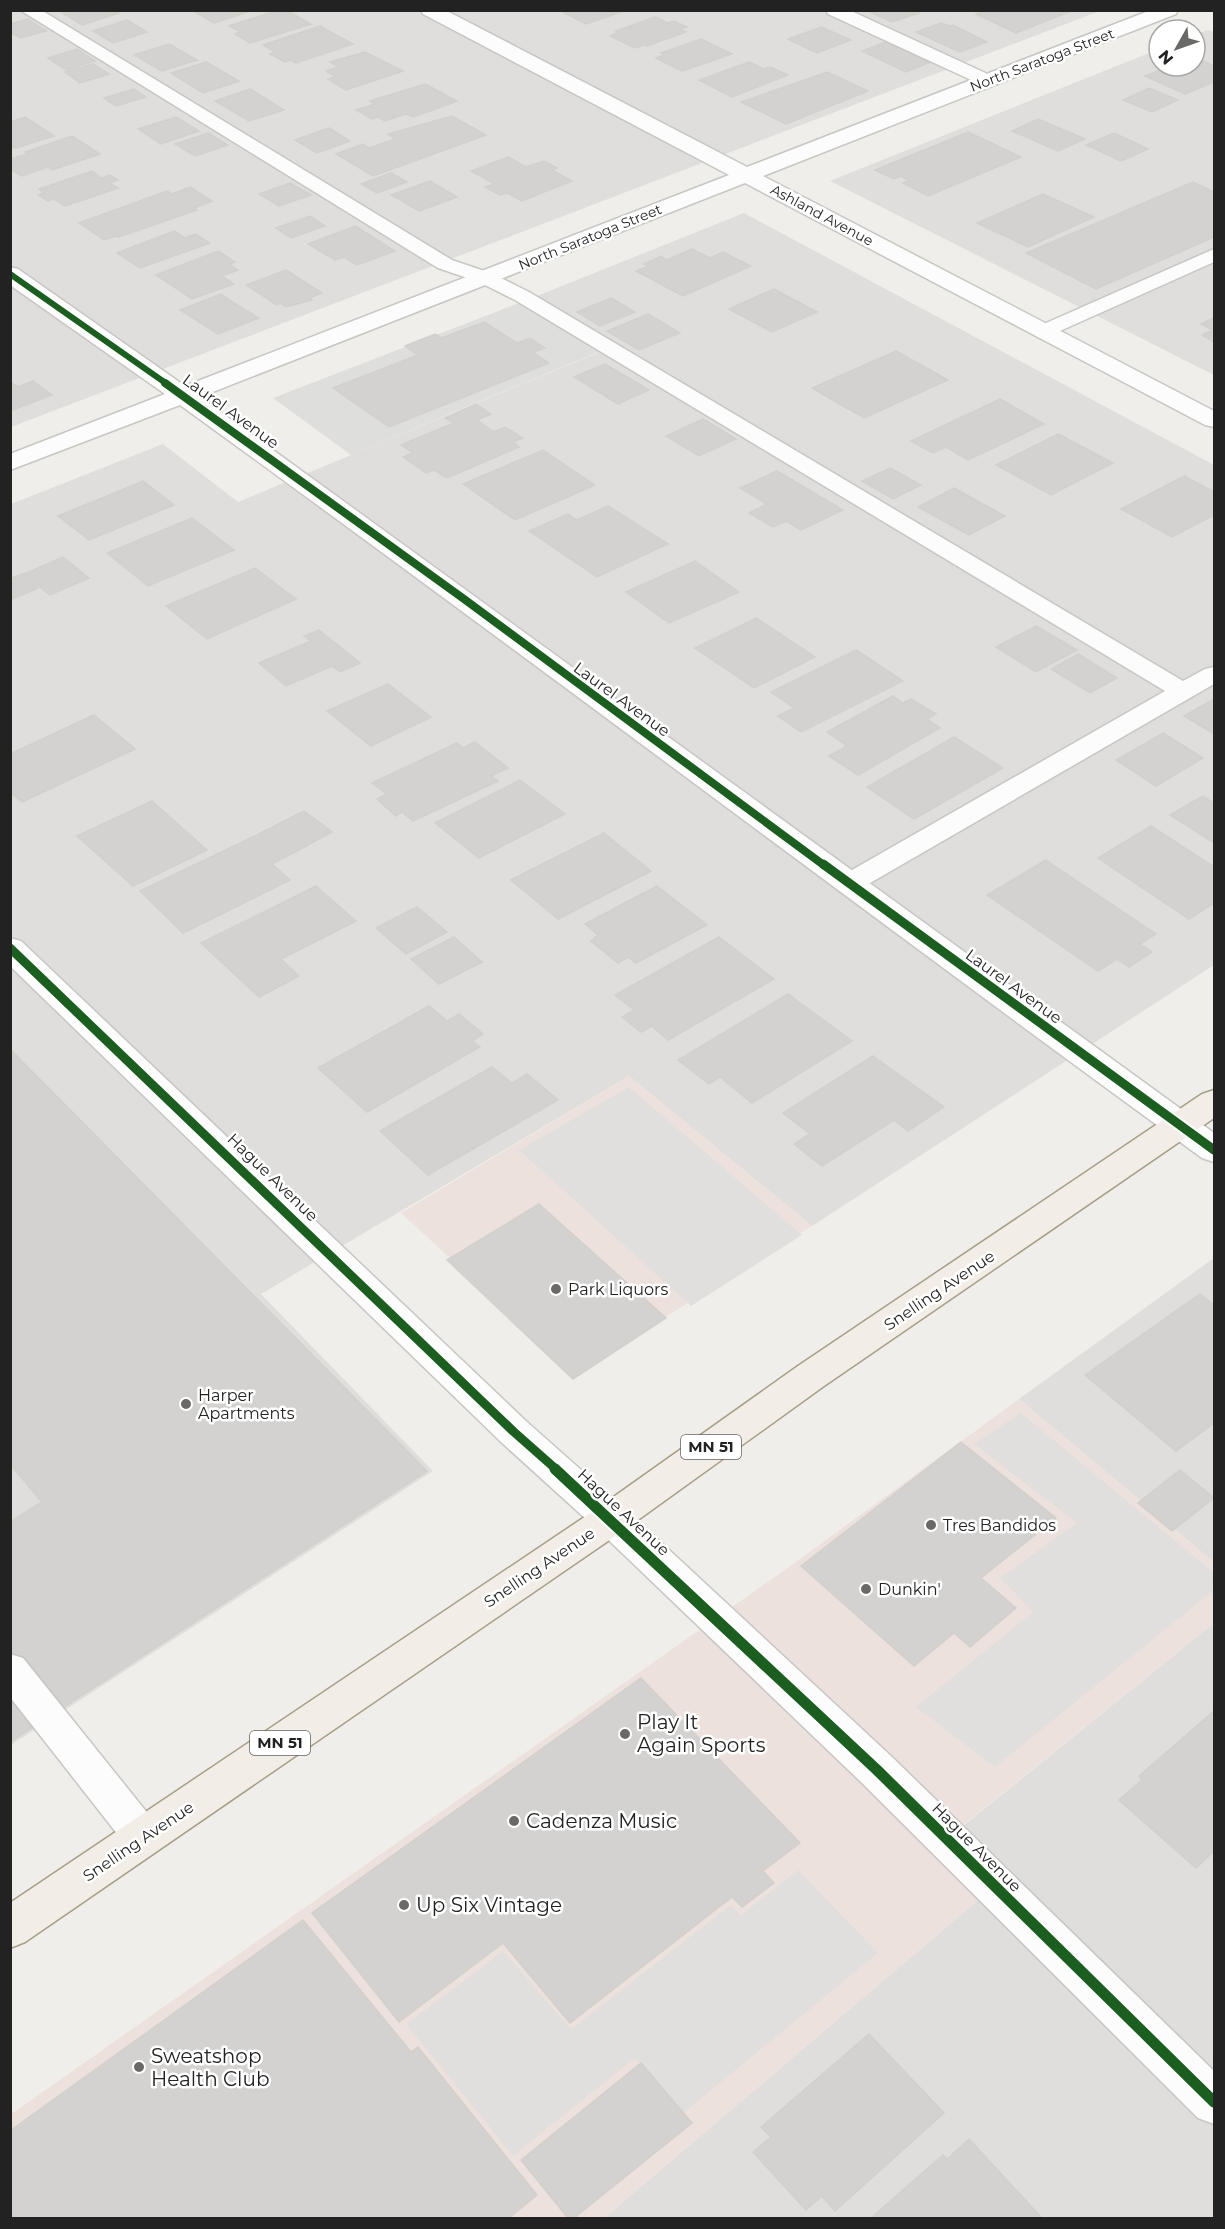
<svg xmlns="http://www.w3.org/2000/svg" width="1225" height="2229" viewBox="0 0 1225 2229" font-family="Montserrat,sans-serif">
  <rect width="100%" height="100%" fill="#efeeeb"/>
  <g fill="#dfdedc">
    <path d="M11,11H1100L11,427Z"/>
    <path d="M1208,30L1214,32V375L830,181L1159,49V66H1195V35Z"/>
    <path d="M744,213L1214,465V965L812,1226L629,1076L261,1294L433,1471L11,1745V504L163,444L238,502L612,347L532,298Z"/>
    <path d="M1214,1258V1562L1019,1399Z"/>
    <path d="M1214,1623V2218H604L990,1890L942,1843Z"/>
  </g>
  <g fill="#ece1dd">
    <path d="M629,1076L812,1226L575,1373L401,1213Z"/>
    <path d="M1019,1399L1214,1562V1623L942,1842L990,1890L604,2218H11L10,2115L789,1567Z"/>
  </g>
  <path fill="#dededc" d="M532,298L613,346L351,455L273,398Z"/>
  <g fill="#e0dfde">
    <path d="M629,1087L802,1235L691,1306L519,1150Z"/>
    <path d="M1021,1413L1214,1573V1590L995,1767L916,1707L1033,1612L1000,1578L1077,1523L974,1444Z"/>
    <path d="M798,1870L878,1953L682,2114L635,2058L513,2156L406,2024L503,1951L571,2029L731,1905L741,1915Z"/>
  </g>
  <g fill="#d4d2d0" stroke="#d2d0cc" stroke-width="1.5">
    <path d="M114,10L119,13L82,25L59,11Z"/>
    <path d="M199,10H254L214,23L195,12Z"/>
    <path d="M279,10H286L311,24L250,43L235,34L241,32L229,26Z"/>
    <path d="M559,10H627L586,24Z"/>
    <path d="M866,10H914L919,13L892,22Z"/>
    <path d="M986,10H1074L1016,33L976,14Z"/>
    <path d="M655,17L668,23L674,21L687,27L680,29L686,32L647,46L644,45L635,48L610,36L619,32L616,31Z"/>
    <path d="M28,19L46,31L20,38L10,32V24Z"/>
    <path d="M127,20L147,32L113,43L93,31Z"/>
    <path d="M941,23L950,26L953,25L987,42L960,52L916,32Z"/>
    <path d="M320,26L353,44L296,63L290,60L285,62L270,54L275,52L263,45Z"/>
    <path d="M821,27L851,40L817,53L788,39Z"/>
    <path d="M701,39L732,54L682,71L656,58L664,55L661,53Z"/>
    <path d="M886,42L931,62L906,72L862,51Z"/>
    <path d="M169,44L197,60L162,71L134,55Z"/>
    <path d="M77,49L95,61L66,70L48,58Z"/>
    <path d="M365,52L403,71L346,90L328,79L336,77L326,71L338,67L330,62Z"/>
    <path d="M1195,57L1214,66V82L1185,94L1145,76L1171,66H1195Z"/>
    <path d="M206,62L239,81L203,93L171,73Z"/>
    <path d="M749,62L764,69L770,67L788,75L732,97L699,80Z"/>
    <path d="M93,64L109,74L80,83L65,72Z"/>
    <path d="M827,72L868,91L786,124L741,102Z"/>
    <path d="M425,84L457,101L413,117L406,114L385,121L378,117L372,119L356,110L375,104L370,101Z"/>
    <path d="M1149,88L1178,100L1152,112L1123,100Z"/>
    <path d="M134,89L146,97L116,106L104,98Z"/>
    <path d="M250,89L284,110L249,121L215,101Z"/>
    <path d="M452,116L486,135L373,176L336,154L363,144L369,148L395,139L388,134Z"/>
    <path d="M25,117L54,136L16,148L10,147V122Z"/>
    <path d="M176,117L199,131L161,144L138,129Z"/>
    <path d="M1038,119L1085,139L1058,151L1012,131Z"/>
    <path d="M329,128L350,141L317,153L295,140Z"/>
    <path d="M968,132L1021,157L928,196L903,183L909,181L901,176L894,179L875,170Z"/>
    <path d="M208,133L228,145L195,156L175,144Z"/>
    <path d="M1114,133L1148,149L1121,161L1086,145Z"/>
    <path d="M72,136L100,154L52,170L48,167L22,176L10,169V159L28,154L25,152Z"/>
    <path d="M508,157L526,167L544,161L557,168L552,170L572,181L522,201L507,193L500,195L485,187L495,184L471,171Z"/>
    <path d="M92,171L102,178L110,175L118,180L109,183L118,188L65,206L54,199L48,201L38,195L44,193L39,189Z"/>
    <path d="M391,173L407,182L377,193L361,184Z"/>
    <path d="M430,181L457,197L419,211L391,195Z"/>
    <path d="M1193,182L1214,192V237L1096,289L1026,253Z"/>
    <path d="M290,183L311,195L279,206L259,194Z"/>
    <path d="M190,187L212,201L194,208L197,210L119,237L117,236L104,240L79,223L167,191L172,194Z"/>
    <path d="M1043,194L1094,217L1028,247L977,223Z"/>
    <path d="M310,216L325,226L291,238L276,228Z"/>
    <path d="M355,226L395,251L357,265L344,257L335,260L308,244Z"/>
    <path d="M174,231L185,238L195,234L210,243L140,268L117,253Z"/>
    <path d="M692,249L710,258L723,252L751,266L683,296L636,271L649,266L644,264L661,256L667,260Z"/>
    <path d="M218,251L235,262L229,264L238,270L222,276L234,284L192,299L156,275Z"/>
    <path d="M286,270L322,293L309,298L312,300L286,307L280,303L277,305L246,285Z"/>
    <path d="M774,289L817,312L772,332L729,309Z"/>
    <path d="M221,294L239,306L259,318L218,334L180,310Z"/>
    <path d="M611,298L635,312L600,326L577,312Z"/>
    <path d="M648,314L680,333L639,350L607,331Z"/>
    <path d="M1214,318V342L1202,335L1213,330L1201,324Z"/>
    <path d="M484,322L517,343L530,338L545,348L533,352L549,363L389,427L333,388L418,355L405,346L435,334L442,338Z"/>
    <path d="M896,351L948,380L864,418L812,388Z"/>
    <path d="M605,364L649,390L618,404L574,377Z"/>
    <path d="M33,381L52,395L10,411V382L18,387Z"/>
    <path d="M1000,399L1044,424L968,460L946,447L933,453L911,441Z"/>
    <path d="M476,404L491,414L477,420L494,432L505,427L523,438L513,442L519,447L447,478L434,470L426,473L403,457L413,453L401,445L454,423L445,418Z"/>
    <path d="M703,419L736,439L699,456L666,436Z"/>
    <path d="M1058,434L1113,463L1051,495L996,465Z"/>
    <path d="M543,450L595,485L515,520L463,484Z"/>
    <path d="M890,468L921,485L893,499L862,481Z"/>
    <path d="M777,471L843,510L801,530L786,521L773,527L749,513L767,504L740,488Z"/>
    <path d="M1184,476L1214,492V515L1172,537L1121,509Z"/>
    <path d="M143,481L174,505L89,540L58,516Z"/>
    <path d="M954,488L1005,516L969,535L918,507Z"/>
    <path d="M608,506L668,544L597,577L529,531L568,514L577,520Z"/>
    <path d="M192,518L234,550L148,586L107,553Z"/>
    <path d="M63,557L89,578L50,595L24,574Z"/>
    <path d="M695,561L739,592L669,623L626,592Z"/>
    <path d="M255,568L296,599L207,639L166,606Z"/>
    <path d="M22,574L38,588L10,600V579Z"/>
    <path d="M756,618L815,657L754,688L695,648Z"/>
    <path d="M1036,626L1077,650L1036,672L996,647Z"/>
    <path d="M319,630L360,663L340,672L332,666L286,686L259,663L311,641L304,636Z"/>
    <path d="M856,650L903,681L801,732L778,716L794,708L771,692Z"/>
    <path d="M1078,654L1117,678L1090,693L1051,669Z"/>
    <path d="M388,684L431,717L371,746L327,711Z"/>
    <path d="M893,696L903,703L911,699L936,714L927,719L940,728L858,775L829,756L847,746L827,732Z"/>
    <path d="M1214,699V734L1184,716Z"/>
    <path d="M94,715L135,749L22,802L10,792V754Z"/>
    <path d="M1163,733L1203,758L1156,786L1116,760Z"/>
    <path d="M954,737L1003,768L914,819L867,787Z"/>
    <path d="M475,742L508,768L491,776L498,781L413,821L402,812L396,816L377,799L387,794L372,783L457,743L463,748Z"/>
    <path d="M520,780L565,814L479,858L435,823Z"/>
    <path d="M1203,796L1212,802L1214,801V843L1170,815Z"/>
    <path d="M152,801L207,850L133,886L77,836Z"/>
    <path d="M304,811L332,832L293,853L265,831Z"/>
    <path d="M1151,826L1214,867V903L1189,919L1098,858Z"/>
    <path d="M265,831L293,853L272,864L290,880L183,933L140,891Z"/>
    <path d="M604,833L651,871L558,919L511,880Z"/>
    <path d="M1046,860L1156,934L1140,944L1152,952L1129,967L1117,959L1098,971L987,895Z"/>
    <path d="M316,886L356,921L281,959L299,976L259,997L201,943Z"/>
    <path d="M657,886L707,925L636,963L628,957L618,963L591,941L598,935L585,924Z"/>
    <path d="M417,907L447,932L406,954L376,928Z"/>
    <path d="M454,937L482,962L439,984L411,959Z"/>
    <path d="M719,937L774,979L668,1040L652,1026L641,1032L622,1017L634,1010L615,995Z"/>
    <path d="M788,994L852,1041L752,1103L720,1077L709,1084L678,1060Z"/>
    <path d="M429,1006L447,1021L459,1014L483,1034L472,1041L480,1047L367,1112L318,1068Z"/>
    <path d="M10,1049L427,1471L10,1742V1522L42,1502L10,1464Z"/>
    <path d="M873,1056L944,1107L908,1131L894,1120L822,1166L794,1144L810,1134L783,1113Z"/>
    <path d="M492,1067L512,1083L527,1074L558,1100L428,1175L380,1131Z"/>
    <path d="M539,1204L666,1318L573,1379L447,1260Z"/>
    <path d="M1200,1294L1214,1305V1423L1176,1451L1085,1375Z"/>
    <path d="M961,1442L1056,1518L981,1578L1016,1608L970,1647L954,1633L914,1666L801,1566Z"/>
    <path d="M1180,1470L1214,1498L1172,1531L1138,1503Z"/>
    <path d="M641,1678L800,1843L763,1871L774,1883L742,1907L732,1897L570,2023L503,1943L399,2022L312,1913Z"/>
    <path d="M1214,1711V1851L1196,1868L1119,1800L1142,1780L1139,1776Z"/>
    <path d="M303,1920L411,2052L418,2047L537,2195L509,2218H10V2131Z"/>
    <path d="M869,2034L944,2113L835,2211L822,2196L806,2210L753,2152L771,2137L761,2127Z"/>
    <path d="M641,2063L692,2123L574,2218H568L521,2160Z"/>
    <path d="M969,2139L1042,2218H871L943,2155L947,2159Z"/>
  </g>
  <g fill="none" stroke-linecap="round" stroke-linejoin="round">
    <defs>
      <g id="service">
        <path d="M20,10H41L452,260L493,274L529,292L1183,681L1205,669L1214,667V684L858,890L848,893L838,890L834,884L838,878L1165,691L515,300L479,282L438,268Z"/>
        <path d="M826,10H849L994,77L997,81L994,85H982L828,14Z"/>
        <path d="M1214,249V262L1051,335L1044,337L1037,335L1033,331L1037,327Z"/>
        <path d="M10,1654L23,1658L157,1825L162,1837L157,1849L143,1854L129,1849L10,1697Z"/>
      </g>
      <g id="minor">
        <path d="M421,10H445L747,167L1151,10H1178L1176,14L763,176L1214,411V427L1205,425L745,183L200,397L1214,1133V1162L1202,1158C860,909 523,653 180,405L10,470V454L165,394L10,285V267L18,269L185,386L729,175L423,14Z"/>
        <path d="M10,938L21,941L527,1422L624,1508L892,1757L1214,2071V2124L1198,2118L862,1783L598,1530L501,1442L10,966Z"/>
      </g>
      <path id="primary" d="M1214,1090V1118L824,1386L624,1530L25,1942L10,1948V1903L598,1508L798,1366L1202,1094Z"/>
    </defs>
    <use href="#service" stroke="#c7c6c5" stroke-width="3"/>
    <use href="#minor" stroke="#c7c6c5" stroke-width="3"/>
    <use href="#primary" stroke="#a69f87" stroke-width="3"/>
    <use href="#service" fill="#fdfcfc" fill-rule="evenodd"/>
    <use href="#minor" fill="#fdfcfc" fill-rule="evenodd"/>
    <use href="#primary" fill="#f2eee7" fill-rule="evenodd"/>
    <defs>
      <path id="cycleway-far3" d="M10,274L167,384"/>
      <path id="cycleway-far2" d="M165,383L464,599L825,866"/>
      <g id="cycleway-far1">
        <path d="M823,864L1214,1150"/>
        <path d="M10,948L514,1432L557,1470"/>
      </g>
      <path id="cycleway" d="M555,1469L877,1770L1214,2102"/>
    </defs>
    <use href="#cycleway-far3" stroke="#fff" stroke-width="8"/>
    <use href="#cycleway-far2" stroke="#fff" stroke-width="10"/>
    <use href="#cycleway-far1" stroke="#fff" stroke-width="13"/>
    <use href="#cycleway" stroke="#fff" stroke-width="15"/>
    <use href="#cycleway-far3" stroke="#1b5e20" stroke-width="6"/>
    <use href="#cycleway-far2" stroke="#1b5e20" stroke-width="8"/>
    <use href="#cycleway-far1" stroke="#1b5e20" stroke-width="9"/>
    <use href="#cycleway" stroke="#1b5e20" stroke-width="11"/>
  </g>
  <g fill="#6a6968" stroke="#fff" stroke-width="2">
    <circle cx="556" cy="1289" r="6"/>
    <circle cx="186" cy="1404" r="6"/>
    <circle cx="931" cy="1525" r="6"/>
    <circle cx="866" cy="1589" r="6"/>
    <circle cx="625" cy="1734" r="6"/>
    <circle cx="514" cy="1821" r="6"/>
    <circle cx="404" cy="1905" r="6"/>
    <circle cx="139" cy="2067" r="6"/>
  </g>
  <g text-anchor="middle" stroke-width="5" stroke-linejoin="round" paint-order="stroke">
    <g font-size="14" fill="#222" stroke="#fff">
      <text transform="translate(1042 60) rotate(-21)" y="5">North Saratoga Street</text>
      <text transform="translate(822 215) rotate(28)" y="5">Ashland Avenue</text>
      <text transform="translate(590 237) rotate(-22)" y="5">North Saratoga Street</text>
    </g>
    <g fill="#fff" stroke="#646464" stroke-width="1.5">
      <rect x="681" y="1435" width="60" height="24" rx="4.5"/>
      <rect x="250" y="1731" width="60" height="24" rx="4.5"/>
    </g>
    <g font-size="15" font-weight="bold" fill="#222">
      <text x="711" y="1452">MN 51</text>
      <text x="280" y="1748">MN 51</text>
    </g>
    <g font-size="16" fill="#222" stroke="#fff">
      <text transform="translate(231 411) rotate(36)" y="6">Laurel Avenue</text>
      <text transform="translate(622 699) rotate(36)" y="6">Laurel Avenue</text>
      <text transform="translate(1014 986) rotate(36)" y="6">Laurel Avenue</text>
      <text transform="translate(273 1177) rotate(44)" y="6">Hague Avenue</text>
      <text transform="translate(939 1290) rotate(-34)" y="6">Snelling Avenue</text>
      <text transform="translate(624 1512) rotate(43)" y="6">Hague Avenue</text>
      <text transform="translate(539 1567) rotate(-34)" y="6">Snelling Avenue</text>
      <text transform="translate(138 1841) rotate(-34)" y="6">Snelling Avenue</text>
      <text transform="translate(977 1847) rotate(45)" y="6">Hague Avenue</text>
    </g>
    <g font-size="16" fill="#222" stroke="#fff" text-anchor="start">
      <text x="568" y="1295">Park Liquors</text>
      <text x="198" y="1401">Harper<tspan x="198" dy="18">Apartments</tspan></text>
      <text x="943" y="1531">Tres Bandidos</text>
      <text x="878" y="1595">Dunkin'</text>
    </g>
    <g font-size="20" fill="#222" stroke="#fff" text-anchor="start">
      <text x="637" y="1729">Play It<tspan x="637" dy="23">Again Sports</tspan></text>
      <text x="526" y="1828">Cadenza Music</text>
      <text x="416" y="1912">Up Six Vintage</text>
      <text x="151" y="2063">Sweatshop<tspan x="151" dy="23">Health Club</tspan></text>
    </g>
  </g>
  <rect width="1225" height="2229" fill="none" stroke="#222222" stroke-width="24"/>
  <g transform="translate(1177 48) rotate(230)"><circle r="28" fill="#ffffff" stroke="#a7a7a7" stroke-width="1.5"/>
  <path d="M0-4.5L10 22L0 15L-10 22Z" fill="#6a6968"/>
  <text y="-9" font-size="16" font-weight="bold" text-anchor="middle" fill="#222222">N</text>
  </g>
</svg>
